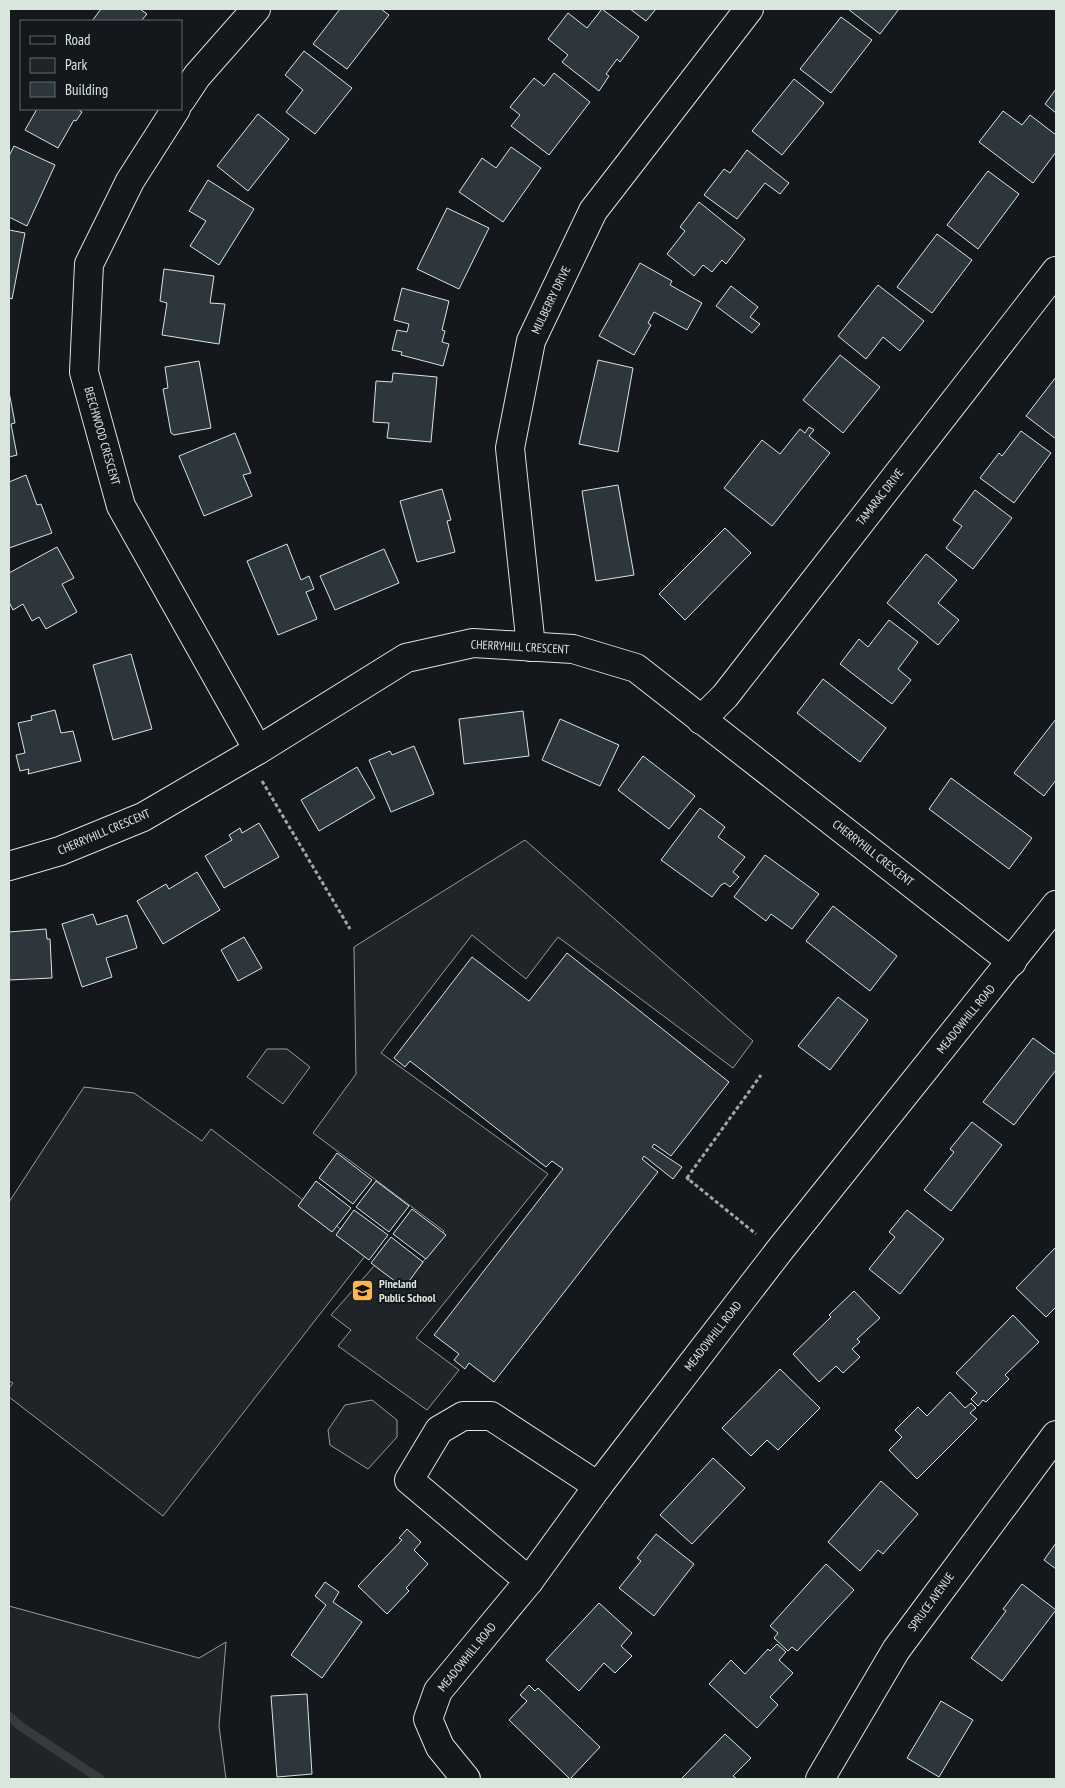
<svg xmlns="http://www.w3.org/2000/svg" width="1065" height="1788" viewBox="0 0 1065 1788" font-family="'PT Sans Narrow',sans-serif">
  <rect width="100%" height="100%" fill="#14181c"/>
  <g fill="#202428" stroke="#939e99">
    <path d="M525,840L753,1041L733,1068L558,937L526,979L472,935L381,1053L548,1174L416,1338L459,1370L427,1410L338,1346L351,1330L331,1315L389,1249L419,1268L444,1231L313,1133L356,1074L354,947Z"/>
    <path d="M267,1049H287L310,1067L283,1104L247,1077Z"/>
    <path d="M84,1087L134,1093L202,1141L211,1129L369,1251L163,1516L9,1397V1388L13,1383L9,1381V1202Z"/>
    <path d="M372,1400L397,1420V1437L368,1469L330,1445L328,1430L345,1405Z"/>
    <path d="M9,1606L199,1658L226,1642L219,1726L226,1779H9Z"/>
  </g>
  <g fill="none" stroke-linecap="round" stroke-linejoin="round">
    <path stroke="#363b3e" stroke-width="9" d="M9,1716L20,1726L100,1779"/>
  </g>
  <g fill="#2c363c" stroke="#d8e6dc">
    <path d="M101,9H140L147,14L141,21H92Z"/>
    <path d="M340,9H381L389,15L347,69L313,44Z"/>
    <path d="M602,9L639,37L620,62L617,59L606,74L609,76L599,91L562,62L568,55L548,39L568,13L587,28Z"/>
    <path d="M630,9H656L646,21Z"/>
    <path d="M848,9H899L880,34Z"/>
    <path d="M841,17L872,40L831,93L800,69Z"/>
    <path d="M304,51L352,88L315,134L286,112L303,90L285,75Z"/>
    <path d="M554,73L590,102L549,155L511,126L520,115L510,107L534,78L544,86Z"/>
    <path d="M794,79L824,103L782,155L752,131Z"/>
    <path d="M1056,89V113L1045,104Z"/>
    <path d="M37,109H78L82,112L76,121L74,120L58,148L25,130Z"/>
    <path d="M1003,111L1022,125L1030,115L1056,135V152L1033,183L979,142Z"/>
    <path d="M258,114L289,139L248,191L217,166Z"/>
    <path d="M14,146L55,165L27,226L9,217V156Z"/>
    <path d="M511,147L541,168L503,222L459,192L482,158L496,168Z"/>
    <path d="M747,150L789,183L780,194L765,183L737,219L704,195L724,169L730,173Z"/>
    <path d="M988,171L1019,194L978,249L947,225Z"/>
    <path d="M208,180L254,209L219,265L190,246L206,221L189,211Z"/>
    <path d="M699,202L745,239L726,264L722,260L712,272L703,265L694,276L667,254L685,231L680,227Z"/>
    <path d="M447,208L489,228L459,289L417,269Z"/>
    <path d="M9,230L25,233L12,299L9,298Z"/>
    <path d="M937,234L972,260L932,313L897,287Z"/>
    <path d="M640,263L672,281L670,285L702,303L687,330L654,312L648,323L651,325L634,355L599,336Z"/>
    <path d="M164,269L214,276L210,303L225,304L219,344L162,335L167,303L160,301Z"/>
    <path d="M878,285L924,321L900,351L883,337L866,359L838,336Z"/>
    <path d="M731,286L758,307L750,317L760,324L752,333L716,306Z"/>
    <path d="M402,288L449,301L442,330L445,331L442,342L449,344L443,366L401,355L402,352L392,350L397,330L407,332L409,324L394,320Z"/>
    <path d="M840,355L880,387L843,433L803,400Z"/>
    <path d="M598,360L633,368L618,452L579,444Z"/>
    <path d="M199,361L211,428L174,435L171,433L163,389L168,388L165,367Z"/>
    <path d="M393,373L437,377L431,442L387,438L389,423L373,422L376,381L392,382Z"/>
    <path d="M1056,377V439L1026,416Z"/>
    <path d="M9,392L15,423L11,424L17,455L9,457Z"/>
    <path d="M809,427L814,430L809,436L830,453L772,526L724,488L762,440L780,454L800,429L805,433Z"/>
    <path d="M1021,431L1051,453L1014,503L980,478L999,453L1002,456Z"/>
    <path d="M235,433L251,473L243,475L252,496L204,516L179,456Z"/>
    <path d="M26,475L37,505L41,504L52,533L9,548V482Z"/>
    <path d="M618,485L634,575L596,581L582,491Z"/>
    <path d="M442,489L451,520L447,521L455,552L417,562L400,501Z"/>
    <path d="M975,490L1012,518L973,569L946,548L962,526L953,520Z"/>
    <path d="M725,528L751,553L685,620L659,594Z"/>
    <path d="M287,544L301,580L309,576L314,589L306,592L317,619L278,635L247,561Z"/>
    <path d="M57,547L74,578L62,584L77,612L46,629L39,617L32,621L23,604L13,610L9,602V573Z"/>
    <path d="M384,549L399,583L335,610L320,576Z"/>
    <path d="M926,554L957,580L938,603L959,620L938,645L887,603Z"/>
    <path d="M889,620L918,642L898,669L911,680L892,704L840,664L859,639L868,647Z"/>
    <path d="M131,654L152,729L113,740L93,665Z"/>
    <path d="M823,679L886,728L860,762L797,713Z"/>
    <path d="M55,710L61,733L73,731L81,761L28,774L29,769L20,771L16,755L25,753L18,723L32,720L31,716Z"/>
    <path d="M523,711L529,756L464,764L459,719Z"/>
    <path d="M560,719L619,745L600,786L542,760Z"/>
    <path d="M1056,719V780L1044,796L1014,773Z"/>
    <path d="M414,746L434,794L391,812L369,760L390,751L392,755Z"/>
    <path d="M643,756L695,796L669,829L618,790Z"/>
    <path d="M357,767L375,798L319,831L301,800Z"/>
    <path d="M951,778L1032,838L1009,869L929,809Z"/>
    <path d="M700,808L725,827L718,837L745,857L733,872L739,877L730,887L725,883L721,885L712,897L661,860Z"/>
    <path d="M259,823L279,857L224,888L205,856L232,840L229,835L240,828L242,833Z"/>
    <path d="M765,855L819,894L792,929L771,914L766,921L734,897Z"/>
    <path d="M197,872L220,910L163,944L137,901L166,884L169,889Z"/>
    <path d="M833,906L897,956L870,991L806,941Z"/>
    <path d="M93,914L97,925L127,915L137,948L106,958L112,977L82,987L62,924Z"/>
    <path d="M46,929L47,939H50L52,978L9,980V932Z"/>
    <path d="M244,937L262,968L238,981L221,950Z"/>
    <path d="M567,953L729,1082L671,1156L654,1144L652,1147L682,1167L673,1179L644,1156L642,1159L658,1172L494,1382L469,1363L465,1369L454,1360L459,1354L434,1335L563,1169L552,1161L546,1167L410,1061L405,1067L394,1058L472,957L529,1001Z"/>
    <path d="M838,997L868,1020L830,1070L798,1046Z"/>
    <path d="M1033,1038L1056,1055V1070L1014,1125L983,1102Z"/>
    <path d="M972,1122L1002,1145L951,1211L924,1190L954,1152L950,1149Z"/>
    <path d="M337,1153L372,1180L353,1204L319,1178Z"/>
    <path d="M316,1181L351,1208L332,1232L298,1206Z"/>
    <path d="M376,1181L409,1206L389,1232L356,1207Z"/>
    <path d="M412,1209L446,1235L426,1259L393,1234Z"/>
    <path d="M354,1210L388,1235L369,1260L336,1235Z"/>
    <path d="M907,1210L944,1239L900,1294L869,1269L895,1237L889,1232Z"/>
    <path d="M391,1237L423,1262L404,1288L371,1263Z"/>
    <path d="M1056,1247V1307L1046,1317L1016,1288Z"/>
    <path d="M854,1291L880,1318L857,1339L860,1342L852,1349L860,1357L843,1373L836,1366L819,1382L793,1354L831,1317L829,1315Z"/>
    <path d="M1013,1315L1039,1342L1005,1375L1009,1379L986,1402L983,1400L978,1406L971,1399L977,1393L956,1373Z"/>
    <path d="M780,1369L820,1408L778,1450L767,1440L751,1456L722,1428Z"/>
    <path d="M950,1392L965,1408L971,1403L976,1408L970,1413L977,1419L917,1479L889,1450L902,1437L895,1430L918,1407L927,1416Z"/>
    <path d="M713,1458L745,1488L692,1544L660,1515Z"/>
    <path d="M881,1481L918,1514L883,1554L878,1550L860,1571L828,1542Z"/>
    <path d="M407,1529L421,1542L414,1550L428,1564L406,1588L409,1591L387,1614L358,1586L402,1540L399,1538Z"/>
    <path d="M656,1534L694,1564L654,1616L619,1588L641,1561L637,1558Z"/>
    <path d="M1056,1543V1569L1044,1560Z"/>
    <path d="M826,1564L854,1590L797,1651L792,1647L788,1651L774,1638L778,1633L770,1626Z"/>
    <path d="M325,1582L339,1592L333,1602L362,1622L322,1678L291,1655L326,1605L315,1596Z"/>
    <path d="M1022,1584L1056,1610L1002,1681L971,1658L1006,1611L1003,1609Z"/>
    <path d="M599,1603L632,1633L621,1646L632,1656L615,1673L604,1663L579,1691L546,1660Z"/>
    <path d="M777,1644L786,1652L779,1660L793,1673L770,1697L778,1705L757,1728L709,1684L731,1660L745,1674L768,1649L770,1651Z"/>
    <path d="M529,1685L535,1691L538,1688L600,1747L570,1779L509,1720L527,1701L520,1695Z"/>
    <path d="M307,1694L312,1774L277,1777L271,1696Z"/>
    <path d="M941,1701L973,1720L939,1777L907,1758Z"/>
    <path d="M725,1734L751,1758L733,1776L737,1779H681Z"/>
  </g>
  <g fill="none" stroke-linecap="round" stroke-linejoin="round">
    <defs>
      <g id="minor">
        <path d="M181,100L197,76L256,9"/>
        <path d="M176,109L130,181L89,264L84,372L121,506L258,750"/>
        <path d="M531,647L510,448L531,341L593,211L749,9"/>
        <path d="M701,720L725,696L1056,271"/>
        <path d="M9,866L60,851L143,817L258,750L406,658L473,643L573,649L636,668L1012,962"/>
        <path d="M529,1581L409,1480L439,1430L463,1416H491L598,1486"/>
        <path d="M466,1779L440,1747L428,1719L438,1691L529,1581L598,1486L779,1251L1056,905"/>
        <path d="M820,1779L896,1650L1056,1435"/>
      </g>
    </defs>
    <use href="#minor" stroke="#d8e6dc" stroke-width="30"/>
    <g stroke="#9da8a2" stroke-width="3" stroke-dasharray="4 2.5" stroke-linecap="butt">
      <path d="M262,781L350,929"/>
      <path d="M687,1178L761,1075"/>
      <path d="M689,1180L687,1178L756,1234"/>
    </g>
    <use href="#minor" stroke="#14181c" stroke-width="28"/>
  </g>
  <defs>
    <symbol id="school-square" viewBox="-11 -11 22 22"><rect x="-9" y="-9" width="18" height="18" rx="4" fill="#ffb74d" stroke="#14181c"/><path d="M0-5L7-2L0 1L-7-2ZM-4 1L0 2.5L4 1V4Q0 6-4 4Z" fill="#111"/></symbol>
  </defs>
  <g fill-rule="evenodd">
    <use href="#school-square" x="350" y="1278" width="25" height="25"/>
  </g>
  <g text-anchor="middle" stroke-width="4" stroke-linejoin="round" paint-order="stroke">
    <g font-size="12" fill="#d8e6dc" stroke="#14181c">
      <text transform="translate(551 300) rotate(-64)" y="4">MULBERRY DRIVE</text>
      <text transform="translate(102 436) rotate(74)" y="4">BEECHWOOD CRESCENT</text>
      <text transform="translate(880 497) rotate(-52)" y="4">TAMARAC DRIVE</text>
      <text transform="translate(520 647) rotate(3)" y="4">CHERRYHILL CRESCENT</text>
      <text transform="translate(104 832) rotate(-23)" y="4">CHERRYHILL CRESCENT</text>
      <text transform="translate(873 853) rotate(38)" y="4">CHERRYHILL CRESCENT</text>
      <text transform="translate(966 1019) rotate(-51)" y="4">MEADOWHILL ROAD</text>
      <text transform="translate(713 1336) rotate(-52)" y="4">MEADOWHILL ROAD</text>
      <text transform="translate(931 1602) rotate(-54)" y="4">SPRUCE AVENUE</text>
      <text transform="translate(467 1657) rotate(-51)" y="4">MEADOWHILL ROAD</text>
    </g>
    <g font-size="12" font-weight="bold" fill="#d8e6dc" stroke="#14181c" text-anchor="start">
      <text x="379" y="1288">Pineland<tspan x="379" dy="14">Public School</tspan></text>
    </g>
  </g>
  <rect width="1065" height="1788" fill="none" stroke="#d8e6dc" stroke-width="20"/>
  <rect x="20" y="20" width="162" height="90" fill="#14181c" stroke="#626a69"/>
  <rect x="30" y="36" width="25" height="8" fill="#14181c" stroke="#626a69"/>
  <text x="65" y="45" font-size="15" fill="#d8e6dc">Road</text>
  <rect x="30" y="58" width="25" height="15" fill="#202428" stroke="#626a69"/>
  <text x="65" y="70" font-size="15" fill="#d8e6dc">Park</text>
  <rect x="30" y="82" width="25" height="15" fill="#2c363c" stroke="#626a69"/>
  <text x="65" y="95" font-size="15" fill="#d8e6dc">Building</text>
</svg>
